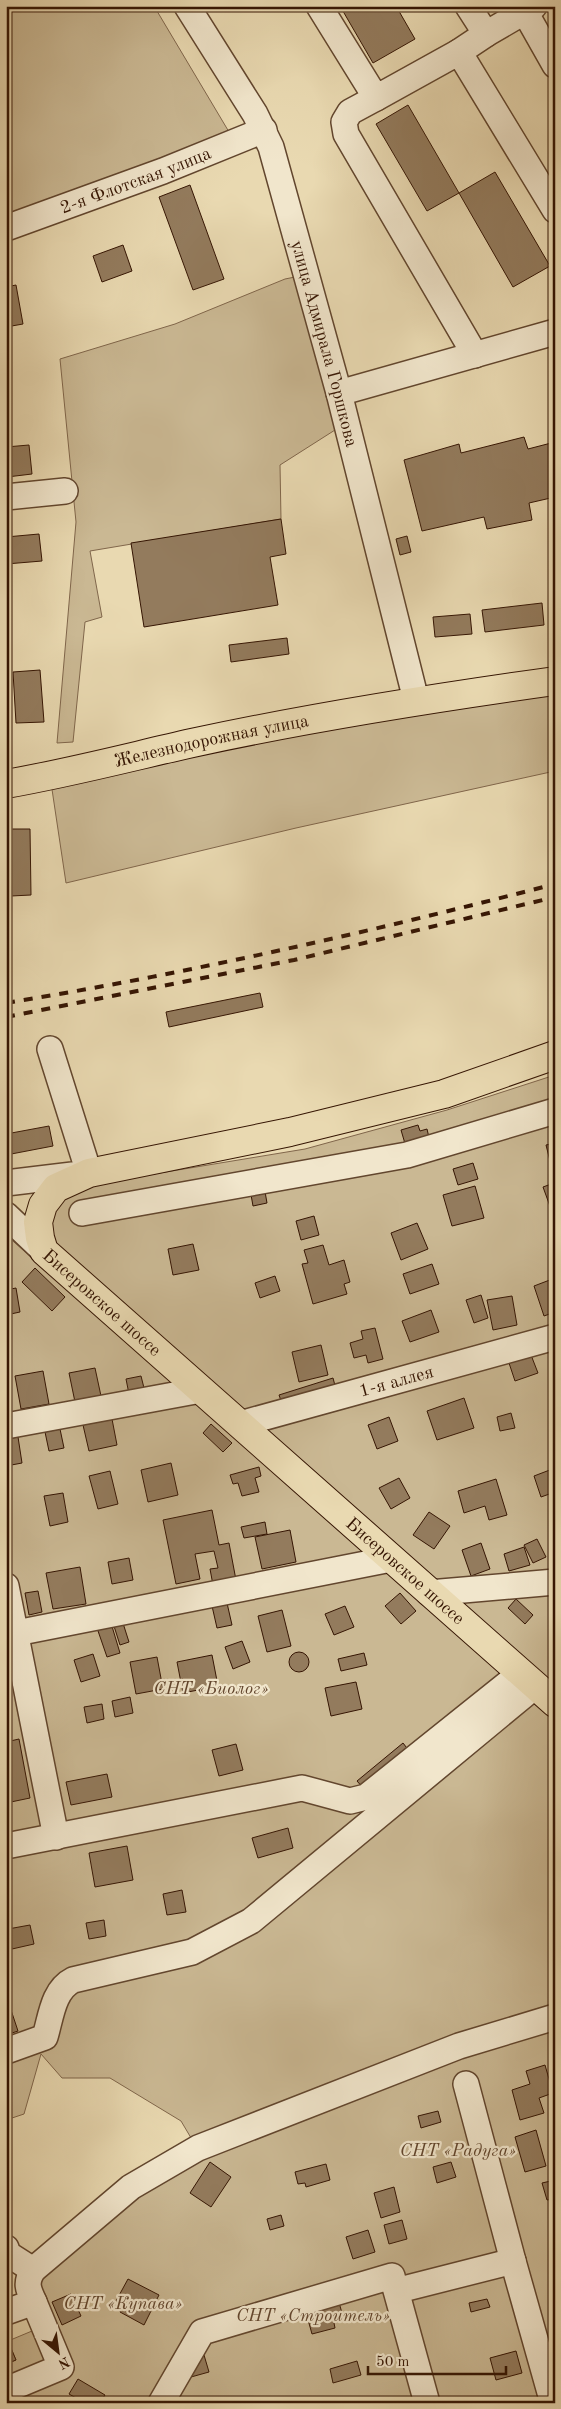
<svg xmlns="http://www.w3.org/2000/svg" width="561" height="2409" viewBox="0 0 561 2409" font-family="'Old Standard TT',serif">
  <rect width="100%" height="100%" fill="#e9d9b1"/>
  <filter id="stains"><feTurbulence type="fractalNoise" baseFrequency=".004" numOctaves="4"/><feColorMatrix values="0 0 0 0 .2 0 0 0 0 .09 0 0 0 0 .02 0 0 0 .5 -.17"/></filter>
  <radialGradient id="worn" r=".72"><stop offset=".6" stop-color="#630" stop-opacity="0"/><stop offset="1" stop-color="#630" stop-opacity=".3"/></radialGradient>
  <g fill="#cab893" stroke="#80664b">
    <path d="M6,6H154L235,142L6,227Z"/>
    <path d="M305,275L346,423L280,465L281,519L90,551L102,617L85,622L73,742L57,743L76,522L60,359L175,324L285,279Z"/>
    <path d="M555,681V771L296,828L66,883L50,776Z"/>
    <path d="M555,1075V1689L53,1244C51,1236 51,1230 52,1221C55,1196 72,1193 93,1184L305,1149L447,1110Z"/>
    <path d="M6,1235L555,1719V2403H6V2364L16,2360L8,2341L44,2326L27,2287L197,2148L181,2121L110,2078H62L41,2054L24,2114L6,2120Z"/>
  </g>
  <g fill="#937b5d" stroke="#351503">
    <path d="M340,6H396L415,39L373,63Z"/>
    <path d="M408,105L459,193L427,211L376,124Z"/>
    <path d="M495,172L550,266L513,287L459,193Z"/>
    <path d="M190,185L224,279L193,290L159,197Z"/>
    <path d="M123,245L132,271L102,282L93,256Z"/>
    <path d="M16,285L23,324L6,327V287Z"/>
    <path d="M524,437L528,449L555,442V497L529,503L532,520L487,529L484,517L422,531L404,460L459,444L461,453Z"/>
    <path d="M29,445L32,474L7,477L6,447Z"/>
    <path d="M281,519L286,554L270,557L278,605L144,627L131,543Z"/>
    <path d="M39,534L42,561L6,564V537Z"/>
    <path d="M407,536L411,552L400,555L396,539Z"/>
    <path d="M542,603L544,625L485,632L482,610Z"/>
    <path d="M470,614L472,634L435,637L433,617Z"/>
    <path d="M287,638L289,654L231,662L229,645Z"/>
    <path d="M40,670L44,722L16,723L13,672Z"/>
    <path d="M10,829H30L31,895L11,896Z"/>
    <path d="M260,993L263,1007L169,1027L166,1012Z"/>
    <path d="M418,1125L420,1131L427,1129L431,1146L406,1147L401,1130Z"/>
    <path d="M49,1126L53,1146L6,1155V1134Z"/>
    <path d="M555,1143V1165H551L546,1145Z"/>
    <path d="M473,1163L478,1179L458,1185L453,1169Z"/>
    <path d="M554,1183L555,1208L551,1209L543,1187Z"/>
    <path d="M264,1186L267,1203L253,1206L250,1189Z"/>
    <path d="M475,1186L484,1218L452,1226L443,1195Z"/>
    <path d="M314,1216L319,1235L301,1240L296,1221Z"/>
    <path d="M417,1223L428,1249L401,1260L391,1233Z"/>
    <path d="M193,1244L199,1270L173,1275L168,1249Z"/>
    <path d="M323,1245L329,1265L344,1260L350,1282L344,1284L347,1294L313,1304L302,1264L308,1263L304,1250Z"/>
    <path d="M432,1264L439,1284L410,1294L403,1274Z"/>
    <path d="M35,1268L65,1297L52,1311L22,1282Z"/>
    <path d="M275,1276L280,1291L260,1298L255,1283Z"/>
    <path d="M555,1278V1312L544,1316L534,1286Z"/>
    <path d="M16,1288L20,1312L6,1315V1290Z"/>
    <path d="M481,1295L488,1318L474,1323L466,1300Z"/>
    <path d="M512,1296L517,1325L493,1330L487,1300Z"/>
    <path d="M431,1310L439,1332L410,1342L402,1321Z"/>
    <path d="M375,1328L383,1359L368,1363L366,1355L354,1358L350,1343L363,1339L361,1331Z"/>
    <path d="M321,1345L328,1375L299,1382L292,1352Z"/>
    <path d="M531,1355L538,1373L515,1381L509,1363Z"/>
    <path d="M95,1368L101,1396L75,1402L69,1373Z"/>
    <path d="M43,1371L49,1404L21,1409L15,1376Z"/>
    <path d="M141,1376L146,1396L130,1399L126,1379Z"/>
    <path d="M333,1378L337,1393L284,1409L279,1395Z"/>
    <path d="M464,1398L474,1428L437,1440L427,1411Z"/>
    <path d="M511,1413L515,1428L500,1431L497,1417Z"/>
    <path d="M389,1417L398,1441L377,1449L368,1425Z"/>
    <path d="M112,1419L117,1445L89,1451L83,1425Z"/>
    <path d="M211,1424L232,1443L223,1452L203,1433Z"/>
    <path d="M60,1429L64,1448L49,1451L45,1432Z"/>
    <path d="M18,1437L22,1463L6,1466V1439Z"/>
    <path d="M171,1463L178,1495L148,1502L141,1470Z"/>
    <path d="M259,1467L261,1476L255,1478L259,1492L242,1496L238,1483L233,1484L230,1475Z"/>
    <path d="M555,1468V1492L541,1497L534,1476Z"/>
    <path d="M110,1471L118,1504L98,1509L89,1476Z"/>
    <path d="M399,1478L410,1498L391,1509L379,1488Z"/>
    <path d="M496,1479L507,1515L489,1520L485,1506L464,1513L458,1491Z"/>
    <path d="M63,1493L68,1522L50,1526L44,1496Z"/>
    <path d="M212,1510L219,1545L229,1543L236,1580L213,1585L210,1569L218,1568L214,1551L195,1554L200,1579L176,1584L163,1520Z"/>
    <path d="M429,1512L450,1526L434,1549L413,1535Z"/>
    <path d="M265,1522L267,1534L244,1538L241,1527Z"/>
    <path d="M290,1530L296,1562L262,1569L255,1537Z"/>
    <path d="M537,1539L546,1557L533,1563L524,1545Z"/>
    <path d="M481,1543L490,1569L471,1576L462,1550Z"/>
    <path d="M524,1547L530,1565L509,1571L504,1554Z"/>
    <path d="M129,1558L133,1580L112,1584L108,1562Z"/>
    <path d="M80,1567L86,1604L53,1609L46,1573Z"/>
    <path d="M38,1591L42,1612L29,1615L25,1593Z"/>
    <path d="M400,1593L416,1611L401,1624L385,1606Z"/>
    <path d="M550,1594H555V1624H552Z"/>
    <path d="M516,1599L533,1615L525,1624L508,1608Z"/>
    <path d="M227,1603L232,1625L217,1628L212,1606Z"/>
    <path d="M345,1606L354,1627L334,1635L325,1614Z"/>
    <path d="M282,1610L291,1646L267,1652L258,1616Z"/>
    <path d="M122,1620L129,1642L120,1645L113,1623Z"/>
    <path d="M111,1623L120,1653L107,1657L97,1628Z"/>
    <path d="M242,1641L250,1662L233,1669L225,1647Z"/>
    <circle cx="299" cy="1662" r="10"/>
    <path d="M364,1653L367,1665L341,1671L338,1659Z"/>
    <path d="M93,1654L100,1676L81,1682L74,1660Z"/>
    <path d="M212,1655L218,1686L183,1693L177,1662Z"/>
    <path d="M157,1657L163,1689L136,1694L130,1662Z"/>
    <path d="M356,1682L362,1709L331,1716L325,1688Z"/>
    <path d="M130,1697L133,1713L115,1717L112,1701Z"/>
    <path d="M102,1704L104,1719L87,1723L84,1707Z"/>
    <path d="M19,1739L30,1798L6,1803V1742Z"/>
    <path d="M403,1743L410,1752L364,1789L357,1781Z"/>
    <path d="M236,1744L243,1770L219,1776L212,1750Z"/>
    <path d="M107,1774L112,1797L71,1805L66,1782Z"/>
    <path d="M288,1828L293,1848L258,1858L252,1838Z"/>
    <path d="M127,1846L133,1880L95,1887L89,1853Z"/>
    <path d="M182,1890L186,1912L167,1915L163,1894Z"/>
    <path d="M104,1920L106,1936L89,1939L86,1923Z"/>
    <path d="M30,1925L34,1944L12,1949L8,1929Z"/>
    <path d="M10,2007L18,2031L6,2035V2008Z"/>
    <path d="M545,2065L553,2093L539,2098L544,2113L520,2120L512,2090L530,2084L526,2071Z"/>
    <path d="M438,2111L441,2122L421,2128L418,2116Z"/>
    <path d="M536,2130L546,2166L525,2172L515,2137Z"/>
    <path d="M210,2162L231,2177L211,2207L190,2193Z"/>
    <path d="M451,2162L456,2177L437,2183L433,2167Z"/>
    <path d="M326,2164L330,2180L306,2187L305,2183L298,2184L295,2172Z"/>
    <path d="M555,2180V2206L553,2199L547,2200L542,2183Z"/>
    <path d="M394,2187L400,2212L381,2218L374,2193Z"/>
    <path d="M281,2215L284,2226L270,2230L267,2219Z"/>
    <path d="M402,2220L407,2239L389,2244L384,2225Z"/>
    <path d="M368,2230L375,2252L353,2259L346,2237Z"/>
    <path d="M128,2279L159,2295L144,2325L120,2312L124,2304L116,2301Z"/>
    <path d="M71,2294L81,2316L62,2325L52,2302Z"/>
    <path d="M338,2299L344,2320L334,2323L335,2328L312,2334L305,2309Z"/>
    <path d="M487,2299L490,2307L471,2312L469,2303Z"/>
    <path d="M8,2341L16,2360L6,2364V2342Z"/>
    <path d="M516,2351L522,2373L496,2380L490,2358Z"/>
    <path d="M204,2355L209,2372L191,2377L187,2359Z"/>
    <path d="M357,2361L361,2375L333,2383L330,2369Z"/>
    <path d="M78,2379L105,2395L100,2403H73L76,2398L69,2394Z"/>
  </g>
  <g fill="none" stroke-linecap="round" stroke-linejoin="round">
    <defs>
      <g id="minor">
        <path id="s1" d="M187,6L255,114L271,147L339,393L416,700"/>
        <path d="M319,6L376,98L459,52L555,210"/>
        <path d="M525,12L555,65"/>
        <path d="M486,34L534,6"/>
        <path d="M459,52L486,34L468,6"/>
        <path d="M376,98L350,112L344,122L346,134L475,355"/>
        <path id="s2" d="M6,228L163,171L264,130"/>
        <path d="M339,393L555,332"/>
        <path d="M6,497L65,491"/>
        <path d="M6,1183L89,1173L50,1049"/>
        <path d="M82,1213L407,1155L555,1111"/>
        <path d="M6,1215L44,1251"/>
        <path id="s3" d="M240,1424L555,1337"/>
        <path d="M6,1426L201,1390"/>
        <path d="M6,1586L56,1837"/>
        <path d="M429,1593L555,1582"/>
        <path d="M6,1635L391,1559"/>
        <path d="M6,1846L302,1788L350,1801L366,1797L521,1673"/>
        <path d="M6,2051L45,2037C51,2017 53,1990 73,1980L192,1952L251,1921L535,1686"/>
        <path d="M466,2084L513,2261L553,2403"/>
        <path d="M6,2248L8,2254L33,2270"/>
        <path d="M407,2288L513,2261"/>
        <path d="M6,2312L34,2302C28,2289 25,2283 33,2270L131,2187L198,2148L459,2046L555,2017"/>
        <path d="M6,2390L61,2367L34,2302"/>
        <path d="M161,2403L202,2332L392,2276L427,2403"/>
      </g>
      <g id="major">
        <path id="s4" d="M6,784C69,773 130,757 192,743C312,717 433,698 555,681"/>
        <path id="s5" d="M555,1055L444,1094L290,1132L89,1173L56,1188L43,1205L38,1222L40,1238L44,1251L555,1703"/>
      </g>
    </defs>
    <use href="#minor" stroke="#62462e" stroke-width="28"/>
    <use href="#major" stroke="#351503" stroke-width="30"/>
    <use href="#minor" stroke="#f1e6cc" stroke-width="25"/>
    <use href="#major" stroke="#e9d9b1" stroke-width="28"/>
    <g stroke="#351503" stroke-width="4" stroke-dasharray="9 9" stroke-linecap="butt">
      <path d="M6,1003C191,973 374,931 555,884"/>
      <path d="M6,1017L294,960L555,897"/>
    </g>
  </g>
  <g text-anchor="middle" stroke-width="4.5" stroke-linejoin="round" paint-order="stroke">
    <g font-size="18" fill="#351503" stroke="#f1e6cc">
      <text dy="6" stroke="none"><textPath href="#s2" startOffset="138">2-я Флотская улица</textPath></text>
      <text dy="6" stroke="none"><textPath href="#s1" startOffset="368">улица Адмирала Горшкова</textPath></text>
      <text dy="6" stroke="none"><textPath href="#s4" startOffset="210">Железнодорожная улица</textPath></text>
      <text dy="6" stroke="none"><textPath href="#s5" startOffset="664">Бисеровское шоссе</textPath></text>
      <text dy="6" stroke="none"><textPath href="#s3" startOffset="162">1-я аллея</textPath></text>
      <text dy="6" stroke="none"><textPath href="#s5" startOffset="1069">Бисеровское шоссе</textPath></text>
    </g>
    <g font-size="18" font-style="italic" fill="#62462e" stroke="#f1e6cc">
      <text x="211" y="1694">СНТ «Биолог»</text>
      <text x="458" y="2156">СНТ «Радуга»</text>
      <text x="123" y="2309">СНТ «Купава»</text>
      <text x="313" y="2321">СНТ «Строитель»</text>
    </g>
  </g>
  <rect width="561" height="2409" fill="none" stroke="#e9d9b1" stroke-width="25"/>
  <rect x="8" y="8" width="546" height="2394" fill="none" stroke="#351503" stroke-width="2.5"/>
  <rect x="12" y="12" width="536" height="2384" fill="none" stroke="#351503"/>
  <g transform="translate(58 2352) rotate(151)" stroke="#f1e6cc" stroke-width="4" paint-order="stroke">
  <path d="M0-4L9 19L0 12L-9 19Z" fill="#351503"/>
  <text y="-8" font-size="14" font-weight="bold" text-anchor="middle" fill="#351503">N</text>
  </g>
  <path d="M368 2366v8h138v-8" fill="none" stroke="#351503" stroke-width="2.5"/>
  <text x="376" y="2366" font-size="15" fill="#351503" stroke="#f1e6cc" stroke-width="4" paint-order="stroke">50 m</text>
  <rect width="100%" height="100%" filter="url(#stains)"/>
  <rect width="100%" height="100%" fill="url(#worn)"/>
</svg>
